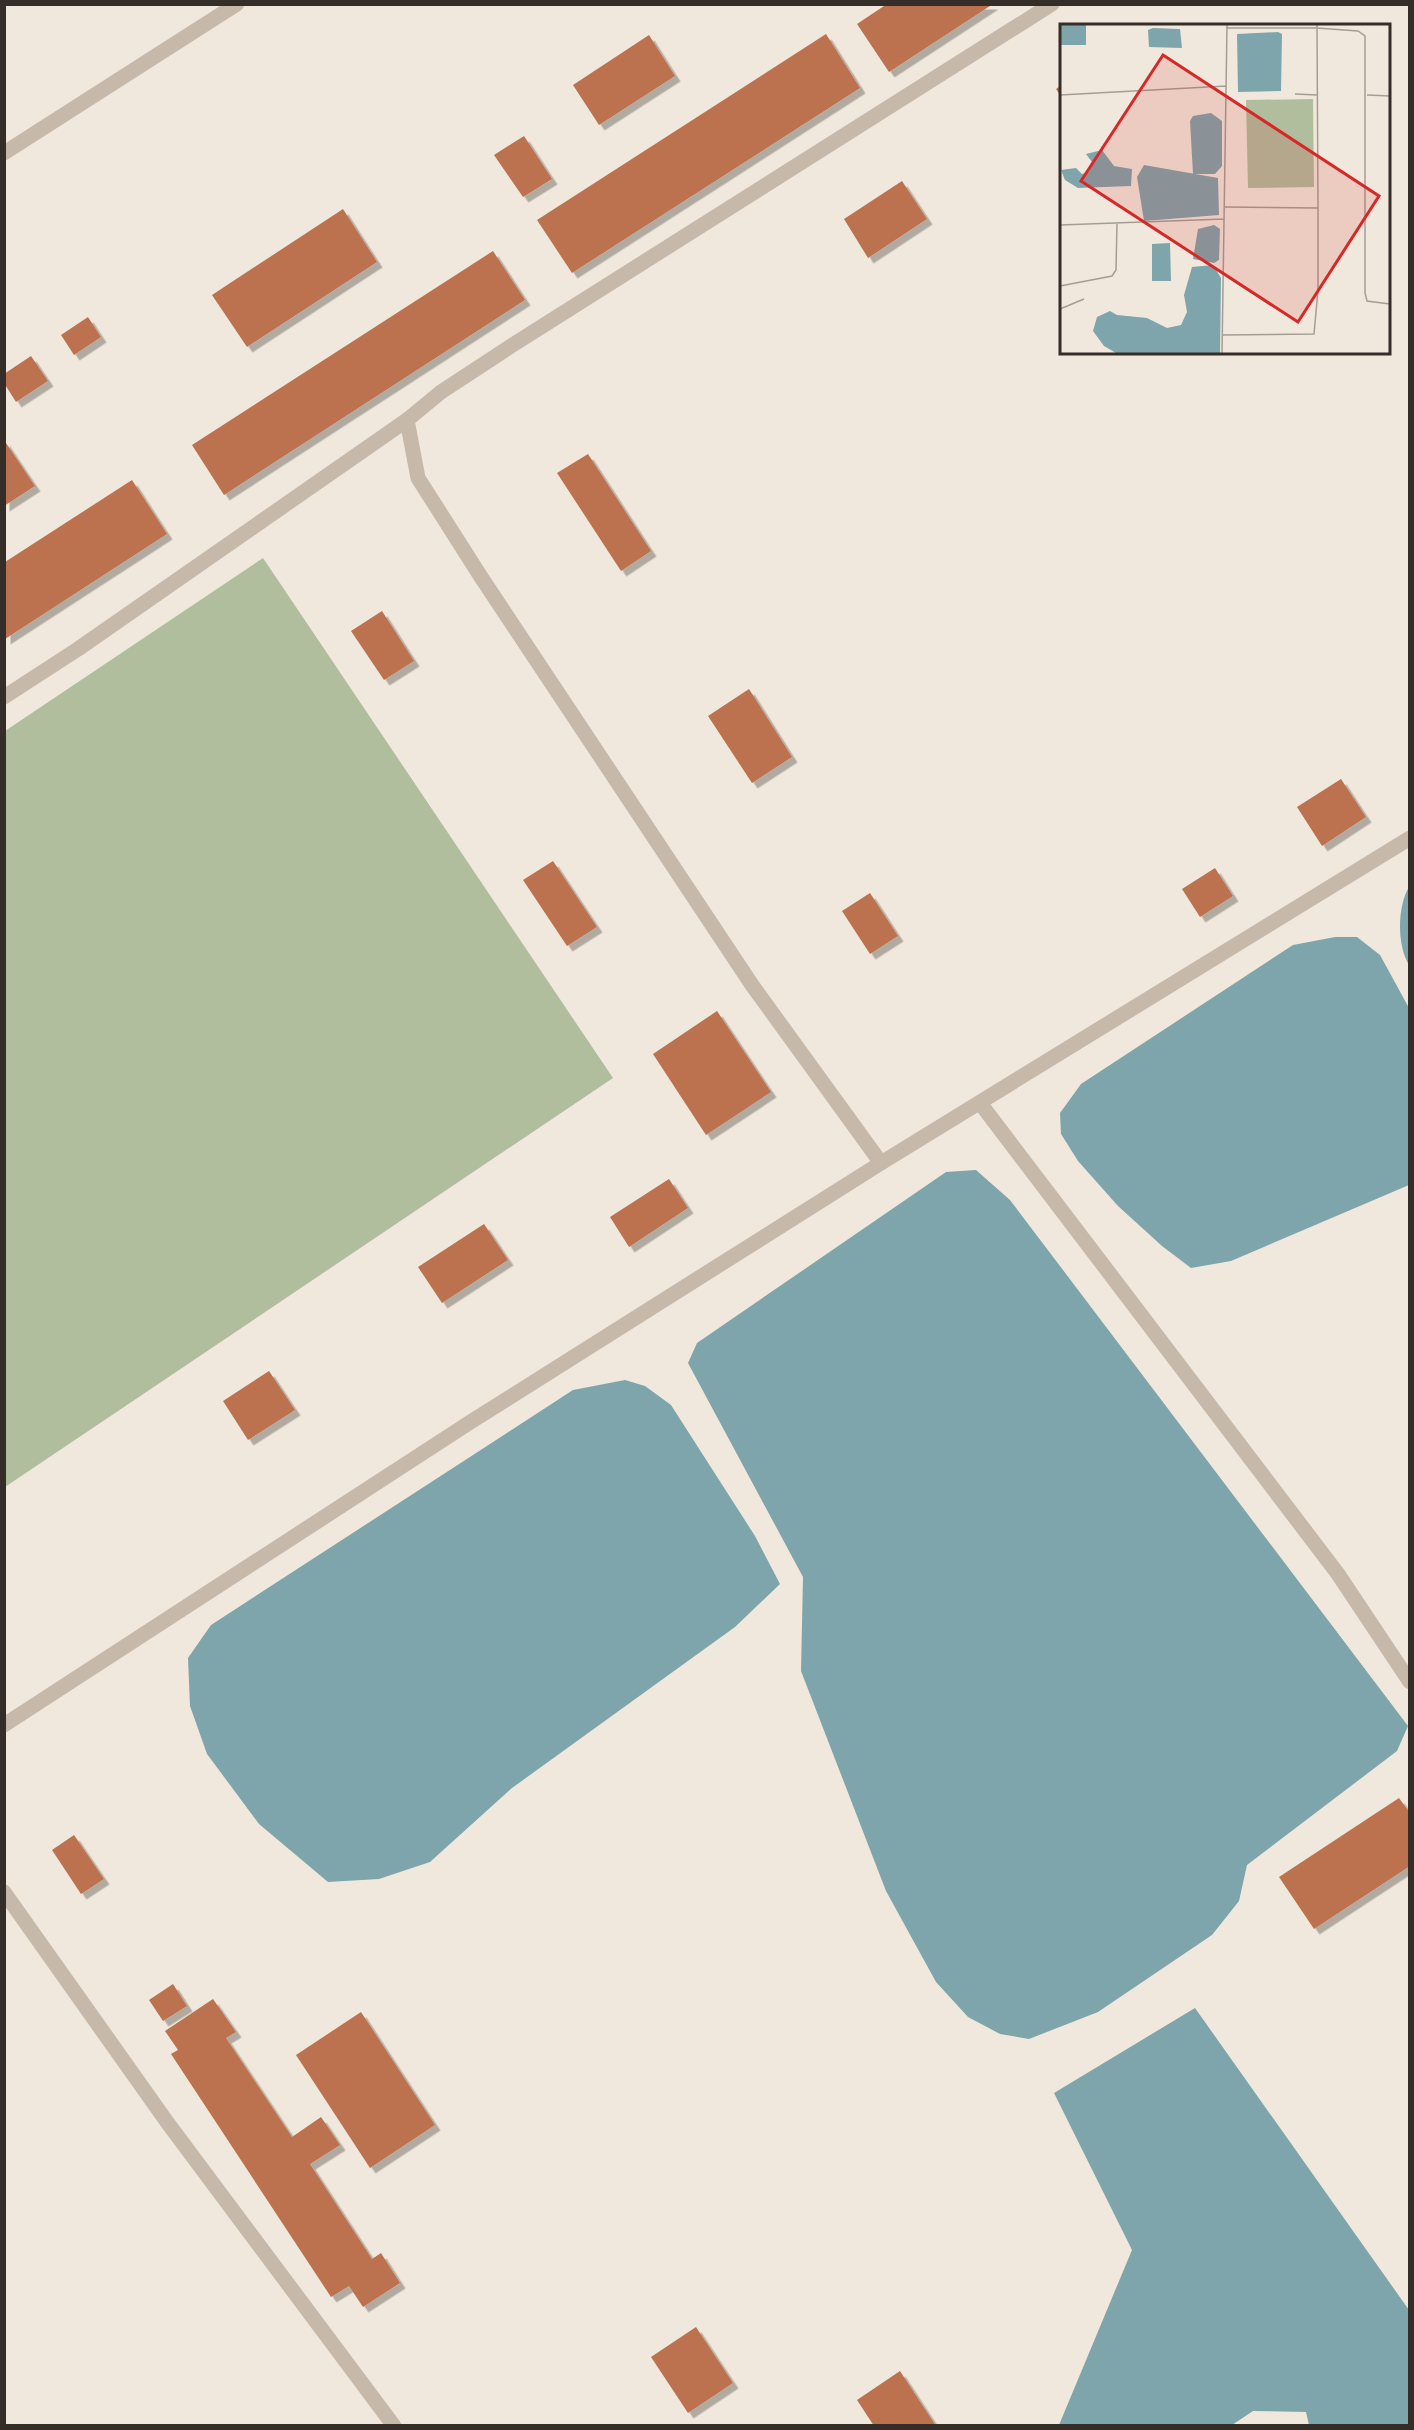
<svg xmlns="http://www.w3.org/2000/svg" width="1414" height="2430" viewBox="0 0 1414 2430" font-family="Arial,sans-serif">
  <defs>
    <filter id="shadow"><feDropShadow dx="5.5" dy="5.5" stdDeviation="0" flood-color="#0004"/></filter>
  </defs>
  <rect width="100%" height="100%" fill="#f0e8dc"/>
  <path fill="#b0be9e" d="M263,558L613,1078L5,1487V731Z"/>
  <g fill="#7ea5ab">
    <path d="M1409,887V965C1397,946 1397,907 1409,887Z"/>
    <path d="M1335,937H1357L1380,955L1409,1008V1185L1231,1261L1191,1268L1162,1246L1118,1206L1078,1161L1061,1134L1060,1113L1081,1084L1293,945Z"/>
    <path d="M976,1170L1010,1200L1408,1726L1397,1751L1247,1865L1239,1901L1212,1935L1098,2012L1029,2039L1000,2034L968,2017L936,1982L886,1891L801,1671L803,1577L688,1363L697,1343L946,1172Z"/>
    <path d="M625,1380L645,1386L671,1405L755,1536L780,1584L735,1627L512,1788L430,1862L379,1879L328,1882L259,1824L207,1754L190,1706L188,1658L211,1625L573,1390Z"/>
    <path d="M1195,2008L1409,2310V2425H1309L1306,2412L1253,2411L1232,2425H1059L1132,2250L1054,2093Z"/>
  </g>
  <g fill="#bc724f" filter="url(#shadow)">
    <path d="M887,4H993L889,72L857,24Z"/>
    <path d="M826,34L860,88L572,273L537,220Z"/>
    <path d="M649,35L675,76L599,125L573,85Z"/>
    <path d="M1062,85V98L1056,89Z"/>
    <path d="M524,136L552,179L523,197L494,155Z"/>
    <path d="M902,181L927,219L868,258L844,219Z"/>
    <path d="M343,209L377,262L247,347L212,295Z"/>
    <path d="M493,251L525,300L224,495L192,445Z"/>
    <path d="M88,317L101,337L74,355L61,335Z"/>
    <path d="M31,356L48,381L16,402L4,383V374Z"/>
    <path d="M4,440L35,486L4,506Z"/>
    <path d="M588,454L651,551L621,571L557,473Z"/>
    <path d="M132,480L167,534L5,639V562Z"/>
    <path d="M382,611L414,661L384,680L351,631Z"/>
    <path d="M749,689L792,757L752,783L708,716Z"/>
    <path d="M1341,779L1366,817L1322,846L1297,807Z"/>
    <path d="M553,861L597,927L567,946L523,880Z"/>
    <path d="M1215,868L1233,896L1200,917L1182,889Z"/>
    <path d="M870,893L898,936L870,954L842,911Z"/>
    <path d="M717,1011L771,1092L706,1135L653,1054Z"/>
    <path d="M669,1179L688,1208L629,1247L610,1217Z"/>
    <path d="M484,1224L508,1260L442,1303L418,1267Z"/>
    <path d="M269,1371L295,1410L248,1440L223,1401Z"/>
    <path d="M1399,1798L1410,1813V1866L1314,1929L1279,1877Z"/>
    <path d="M74,1835L104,1879L81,1894L52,1850Z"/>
    <path d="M173,1984L187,2006L163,2021L149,2000Z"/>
    <path d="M213,1999L236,2032L226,2038L292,2137L321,2117L340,2145L310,2164L372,2259L381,2253L400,2283L363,2307L349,2286L331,2297L171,2054L178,2050L165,2031Z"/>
    <path d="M361,2012L435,2125L370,2168L296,2055Z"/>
    <path d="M696,2327L733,2383L688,2413L651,2357Z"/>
    <path d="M900,2371L936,2426H874L857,2400Z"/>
  </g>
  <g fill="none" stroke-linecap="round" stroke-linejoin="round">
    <g stroke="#c7b9a9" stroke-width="15">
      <path d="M4,153L237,4"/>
      <path d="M4,697L78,649L407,420"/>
      <path d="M980,1103L1338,1574L1410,1682"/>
      <path d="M881,1163L752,985L481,577L418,478L407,420L441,392L511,346L1052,4"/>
      <path d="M4,1725L472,1421L881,1163L1410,838"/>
      <path d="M4,1892L167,2122L394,2426"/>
    </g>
  </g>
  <g transform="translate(1060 24)">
    <rect width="330" height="330" fill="#f0e8dc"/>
    <path d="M253,75L254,163L188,164L186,76Z" fill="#b0be9e"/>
    <path d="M0,1H26V21H0ZM93,4L120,5L122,24L89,23L88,6ZM218,8L222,10L221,67L178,68L177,10ZM151,89L162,97V142L155,150H133L130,97L133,92ZM42,126L54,142L72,145L71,162L18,164L5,156L1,146L16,144L22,150L29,148L32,138L26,130ZM84,141L158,154L159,191L84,197L77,153ZM154,201L160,205L159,236L154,239L133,235L138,205ZM110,219L111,257H92V220ZM153,241L161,254L160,329H56L44,322L33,307L37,293L50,287L57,291L87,294L107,304L121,301L127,288L124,271L132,243Z" fill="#7ea5ab"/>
    <path fill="none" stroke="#a59d94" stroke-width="1.5" d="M257,1V4L298,7L305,12V269L307,277L330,280M167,4H257L258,184M235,70L257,71M0,71L166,62M307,71L330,72M0,201L164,195M0,262L52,252L56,246L57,200M0,285L24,275M162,311L254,310L258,266V184L165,183M162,329L167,1"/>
    <path fill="#d62828" fill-opacity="0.15" stroke="#d62828" stroke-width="3" d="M103,31L319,172L238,298L21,157Z"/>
    <rect width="330" height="330" fill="none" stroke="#352d28" stroke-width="3"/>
  </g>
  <rect width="1414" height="2430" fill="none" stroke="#352d28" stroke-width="12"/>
</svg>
